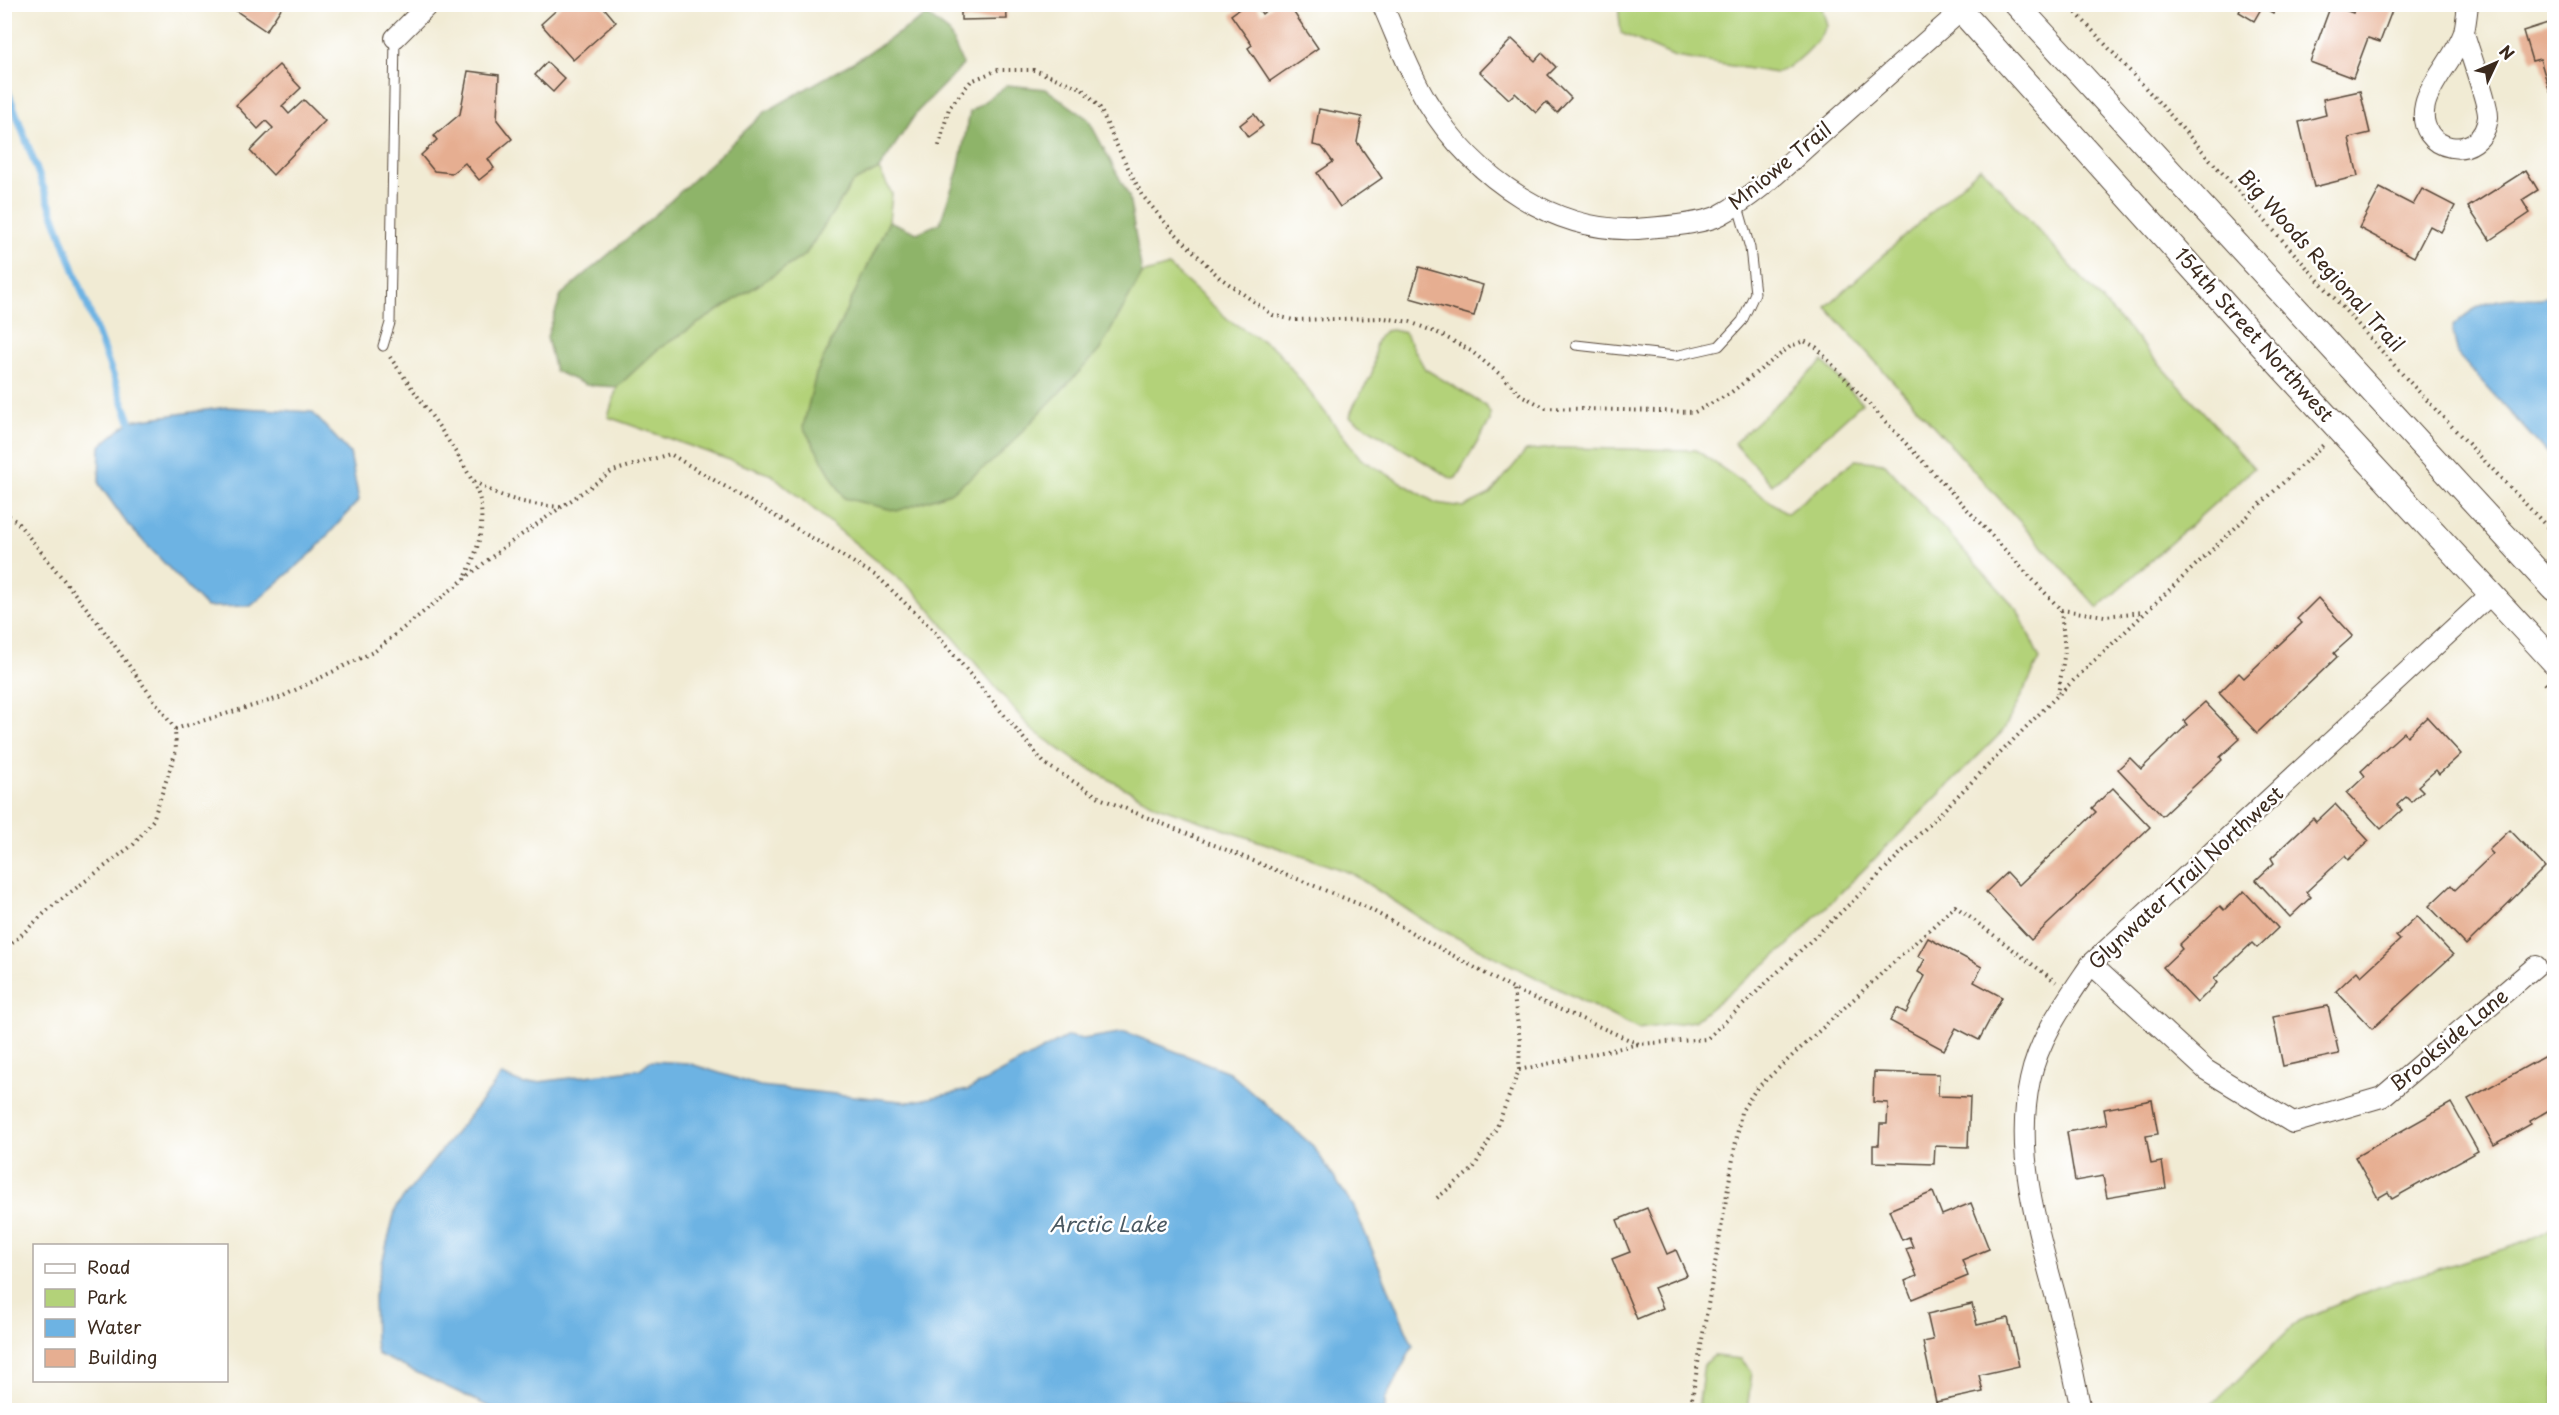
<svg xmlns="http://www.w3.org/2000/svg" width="2559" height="1415" viewBox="0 0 2559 1415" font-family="'Playpen Sans',sans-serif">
  <rect width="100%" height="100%" fill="#fff"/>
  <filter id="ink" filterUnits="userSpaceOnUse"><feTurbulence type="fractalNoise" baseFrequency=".0167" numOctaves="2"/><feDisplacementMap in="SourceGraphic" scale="12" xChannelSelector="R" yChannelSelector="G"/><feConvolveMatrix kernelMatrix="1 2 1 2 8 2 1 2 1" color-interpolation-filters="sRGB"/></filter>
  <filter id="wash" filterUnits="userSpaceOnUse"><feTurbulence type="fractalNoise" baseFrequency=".008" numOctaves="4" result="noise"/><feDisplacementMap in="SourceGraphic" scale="24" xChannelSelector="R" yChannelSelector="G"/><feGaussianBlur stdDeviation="1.35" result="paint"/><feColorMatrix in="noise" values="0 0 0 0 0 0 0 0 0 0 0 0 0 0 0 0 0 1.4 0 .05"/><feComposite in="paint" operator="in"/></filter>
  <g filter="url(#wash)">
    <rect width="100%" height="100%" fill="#f1ebd4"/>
    <g fill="#b3d279" stroke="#777e4c" stroke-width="1.5">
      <path d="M1618,5H1821L1827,25C1817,45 1797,65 1776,73L1675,57L1621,33Z"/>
      <path d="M1981,167L2254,468L2098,608L1826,307Z"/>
      <path d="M879,169L892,194L889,221L816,374L1099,351L1142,274L1169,266L1230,321L1277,350L1361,459L1436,503L1464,507L1490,494L1526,451L1554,448L1696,450L1787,513L1855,460L1884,463L2017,609L2040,659L2003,731L1784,949L1694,1021L1638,1029L1428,923L1351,873L1157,806L1079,763L1031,729L916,593L772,475L608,417L617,387L658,349L805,255L852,183Z"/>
      <path d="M1392,330L1405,333L1425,369L1486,406L1490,413V421L1456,478L1452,479L1350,417C1353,400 1368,386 1373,370C1377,354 1370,343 1385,331Z"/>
      <path d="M1823,361L1862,403L1772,485L1734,443Z"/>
      <path d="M2554,1227V1410H2207L2298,1321L2379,1287L2526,1242Z"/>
      <path d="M1714,1356L1741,1359L1752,1372L1747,1410H1698L1704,1364Z"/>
    </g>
    <g fill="#8eb469" stroke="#646f44" stroke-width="1.5">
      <path d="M927,15L949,32L963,65L917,112L879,169L852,183L805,255L658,349L617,387L586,385L555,371L547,337L561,295L664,207L765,112L860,58Z"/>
      <path d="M1007,85L1046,89L1088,119L1129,196L1142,274L1099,351L998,457L950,493L897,511L844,498L803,427L816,374L889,221L917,233L940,223L958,170L970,112Z"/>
    </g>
    <g fill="#6db3e3" stroke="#546e80" stroke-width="1.5">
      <path d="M2554,295V461L2458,355L2452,327C2471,308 2489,299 2516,298C2530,298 2541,300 2554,295Z"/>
      <path d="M227,407L312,412L350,453L359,500L312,553L251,606L206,607L128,525L99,484L100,446L130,421Z"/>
      <path d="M1125,1032L1229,1072L1313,1146L1354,1207L1413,1346L1385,1400V1410H496L377,1354L375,1341L374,1296L396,1207L502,1075L523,1084L640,1069L650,1061L688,1063L760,1086L910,1102L968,1090L1068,1036L1083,1039Z"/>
    </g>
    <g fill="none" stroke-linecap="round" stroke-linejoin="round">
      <path stroke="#6db3e3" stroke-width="7" d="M4,81L130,421"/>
    </g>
    <g id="blocks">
      <g fill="#e6ae91">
        <path d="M234,4H284L266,31L232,8Z"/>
        <path d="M563,4H601L616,22L573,60L541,24Z"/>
        <path d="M961,4H1006L1007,19L961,20Z"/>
        <path d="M1246,4H1255L1262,14L1275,4H1288L1318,48L1270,81L1248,48L1252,45L1231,15Z"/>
        <path d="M2243,4H2278L2273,13L2262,7L2254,21L2239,12Z"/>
        <path d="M2356,4H2383L2393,8L2380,42L2368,38L2353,78L2310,62L2331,5L2353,13Z"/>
        <path d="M2551,22L2554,32V91L2550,92L2540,59L2532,61L2523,31Z"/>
        <path d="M1512,39L1535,61L1542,53L1556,67L1548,75L1571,98L1557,113L1546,102L1536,113L1515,93L1509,99L1480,72Z"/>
        <path d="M547,62L565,79L553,92L535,75Z"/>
        <path d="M279,65L301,88L282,106L289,114L304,100L325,121L273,175L250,151L273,128L266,121L258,129L236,105Z"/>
        <path d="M468,71L499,75L497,120L512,139L488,159L494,168L479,180L465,163L452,173L434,171L421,155L437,140L434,136L460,114Z"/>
        <path d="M2360,91L2370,133L2349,138L2358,176L2314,187L2299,122L2326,115L2323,99Z"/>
        <path d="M1319,109L1362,117L1357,142L1382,178L1340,207L1317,173L1333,162L1322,147L1313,145Z"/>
        <path d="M1254,114L1263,126L1248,137L1240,125Z"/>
        <path d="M2526,170L2538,190L2522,200L2530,213L2490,240L2468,207Z"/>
        <path d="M2380,188L2413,205L2422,189L2455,206L2441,232L2430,226L2414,257L2359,228Z"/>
        <path d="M1419,267L1483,285L1474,316L1410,298Z"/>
        <path d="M2318,598L2353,636L2334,653L2337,657L2257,733L2219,693L2239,673L2244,678L2302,623L2297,619Z"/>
        <path d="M2205,702L2240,739L2220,757L2222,760L2162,816L2118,769L2130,758L2141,769L2187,725L2184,721Z"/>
        <path d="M2427,717L2461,754L2439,774L2436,770L2418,786L2423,791L2411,802L2406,797L2397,805L2402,810L2381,829L2347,793L2365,776L2361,771L2404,732L2407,736Z"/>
        <path d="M2113,788L2150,827L2031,940L1986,892L2007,872L2019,885L2096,812L2092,808Z"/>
        <path d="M2335,804L2369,841L2348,860L2345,856L2306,892L2311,897L2290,917L2256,880L2274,863L2271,858L2313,818L2316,822Z"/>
        <path d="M2510,830L2545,867L2466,945L2429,906L2451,885L2455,890L2493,854L2489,850Z"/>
        <path d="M2244,891L2278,928L2257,948L2252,943L2214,979L2217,983L2197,1003L2163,967L2182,949L2179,945L2220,906L2224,910Z"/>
        <path d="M2417,916L2453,955L2372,1029L2336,991L2357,971L2361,976L2400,940L2396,936Z"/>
        <path d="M1928,938L1982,967L1974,982L2002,997L1979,1040L1956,1028L1944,1050L1890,1021L1897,1008L1906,1013L1925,976L1918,972L1925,959L1918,956Z"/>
        <path d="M2328,1006L2339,1054L2283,1066L2273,1017Z"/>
        <path d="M2554,1051V1116L2549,1110L2530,1121L2531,1124L2494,1145L2468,1099Z"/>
        <path d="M1874,1072L1939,1074L1938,1096L1970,1097L1968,1147L1935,1146L1934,1164L1873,1162V1145H1879L1880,1124H1887L1888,1103L1873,1102Z"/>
        <path d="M2152,1100L2158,1134L2146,1136L2151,1164L2162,1162L2166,1188L2107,1198L2103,1176L2075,1181L2067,1132L2107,1124L2104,1109Z"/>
        <path d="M2451,1103L2478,1151L2392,1199L2388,1192L2378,1198L2355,1157Z"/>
        <path d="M1933,1192L1942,1215L1971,1203L1989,1249L1962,1260L1968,1276L1912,1299L1905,1281L1917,1276L1906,1249L1913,1247L1909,1237L1902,1240L1889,1210Z"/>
        <path d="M1647,1208L1667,1254L1676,1250L1687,1275L1654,1288L1663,1308L1637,1319L1612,1259L1630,1252L1617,1220Z"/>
        <path d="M1972,1304L1977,1325L2008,1318L2019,1366L1979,1375L1983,1392L1936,1402L1923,1342L1933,1340L1927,1314Z"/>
      </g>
    </g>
  </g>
  <g filter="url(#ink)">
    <use href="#blocks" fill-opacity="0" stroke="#564739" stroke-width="1.5"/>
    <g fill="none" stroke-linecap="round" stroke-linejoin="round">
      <defs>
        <g id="service">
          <path d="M1576,345L1675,356L1719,346L1742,321L1755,293L1750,248L1737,203"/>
          <path d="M383,346L390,323L395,38"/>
        </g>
        <g id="minor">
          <path d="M1382,4C1397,37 1409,73 1428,103C1473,178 1559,238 1648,228C1668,226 1703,224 1720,215C1757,195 1787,164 1819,136C1869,92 1918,48 1969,4"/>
          <path d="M2464,33C2468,48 2489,105 2488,117C2483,165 2414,153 2425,105C2430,82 2457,55 2464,32C2466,23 2467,13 2468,4"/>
          <path d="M395,38L429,4"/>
          <path d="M2091,964L2206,1070L2293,1123L2382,1097L2536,966"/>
          <path d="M2081,1410C2074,1378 2068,1345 2060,1313C2040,1237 2013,1159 2030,1080C2039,1037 2066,1001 2091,964L2491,594"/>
        </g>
        <g id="tertiary">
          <path d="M1955,4L2273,358L2554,662"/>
          <path d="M2016,4L2554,589"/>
        </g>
      </defs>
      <use href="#service" stroke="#564739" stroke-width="11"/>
      <use href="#minor" stroke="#564739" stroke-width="22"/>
      <use href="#tertiary" stroke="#564739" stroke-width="26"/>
      <g stroke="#564739" stroke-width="4" stroke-dasharray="1.5 4.5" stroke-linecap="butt">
        <path d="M1921,4L1929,13"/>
        <path d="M2068,4L2164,108L2404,376L2554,534"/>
        <path d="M939,146L949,108L971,81L998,70H1034L1081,88L1100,108L1115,142L1142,195L1168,226L1219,277L1273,315L1293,320L1384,318L1410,322L1440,334L1471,351L1502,376L1521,395L1546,408L1695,412L1729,394L1791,346L1804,341L1816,347L2061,610L2065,651L2058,694"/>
        <path d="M390,357C410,387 479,476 481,506C483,535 477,552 465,578"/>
        <path d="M474,481C504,500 525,504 560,507"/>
        <path d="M4,512L17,522L96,620L175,729L176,751L153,820L134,844L50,908L4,951"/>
        <path d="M2061,610L2105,616L2143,612"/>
        <path d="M2545,683L2554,693"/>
        <path d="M175,729L279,698L375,651L504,547L613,471L670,454L878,577L933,630L1045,764L1102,799L1366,907L1513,989L1639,1044L1707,1039L1859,895L2058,695L2323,445"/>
        <path d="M1519,1070L1639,1044"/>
        <path d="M1437,1198L1473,1169L1497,1127L1519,1070L1520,1041L1513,989"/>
        <path d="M1690,1410L1741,1112L1756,1089L1955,906L2056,982"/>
      </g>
      <use href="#service" stroke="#fff" stroke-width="9"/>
      <use href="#minor" stroke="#fff" stroke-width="20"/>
      <use href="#tertiary" stroke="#fff" stroke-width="24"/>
    </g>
  </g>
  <g text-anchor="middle" stroke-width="5" stroke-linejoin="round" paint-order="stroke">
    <g font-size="20" fill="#3b2a1e" stroke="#fff">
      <text transform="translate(1780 166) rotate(-39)" y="7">Mniowe Trail</text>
      <text transform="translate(2321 261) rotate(48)" y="7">Big Woods Regional Trail</text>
      <text transform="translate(2254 335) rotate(48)" y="7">154th Street Northwest</text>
      <text transform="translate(2186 878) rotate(-43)" y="7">Glynwater Trail Northwest</text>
      <text transform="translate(2449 1040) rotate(-40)" y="7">Brookside Lane</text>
    </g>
    <g font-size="21" font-style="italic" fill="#4c5a63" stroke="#fff">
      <text x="1108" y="1232">Arctic Lake</text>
    </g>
  </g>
  <rect width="2559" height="1415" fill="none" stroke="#fff" stroke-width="24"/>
  <rect x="33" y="1244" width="195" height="138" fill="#ffffff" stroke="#b1aaa5" stroke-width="1.5"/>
  <rect x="45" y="1264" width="30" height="9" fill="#ffffff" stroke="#b1aaa5" stroke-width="1.5"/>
  <text x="87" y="1274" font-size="18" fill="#3b2a1e">Road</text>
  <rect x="45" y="1289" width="30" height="18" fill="#b3d279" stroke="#b1aaa5" stroke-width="1.5"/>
  <text x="87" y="1304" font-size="18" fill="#3b2a1e">Park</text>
  <rect x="45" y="1319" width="30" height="18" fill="#6db3e3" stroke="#b1aaa5" stroke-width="1.5"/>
  <text x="87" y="1334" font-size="18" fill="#3b2a1e">Water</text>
  <rect x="45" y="1349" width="30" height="18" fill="#e6ae91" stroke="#b1aaa5" stroke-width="1.5"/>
  <text x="87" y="1364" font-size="18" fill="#3b2a1e">Building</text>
  <g transform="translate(2496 63) rotate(46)" stroke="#ffffff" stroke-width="4.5" paint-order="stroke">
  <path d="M0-4.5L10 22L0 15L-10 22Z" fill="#3b2a1e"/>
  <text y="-9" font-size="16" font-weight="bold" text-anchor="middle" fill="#3b2a1e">N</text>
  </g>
</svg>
